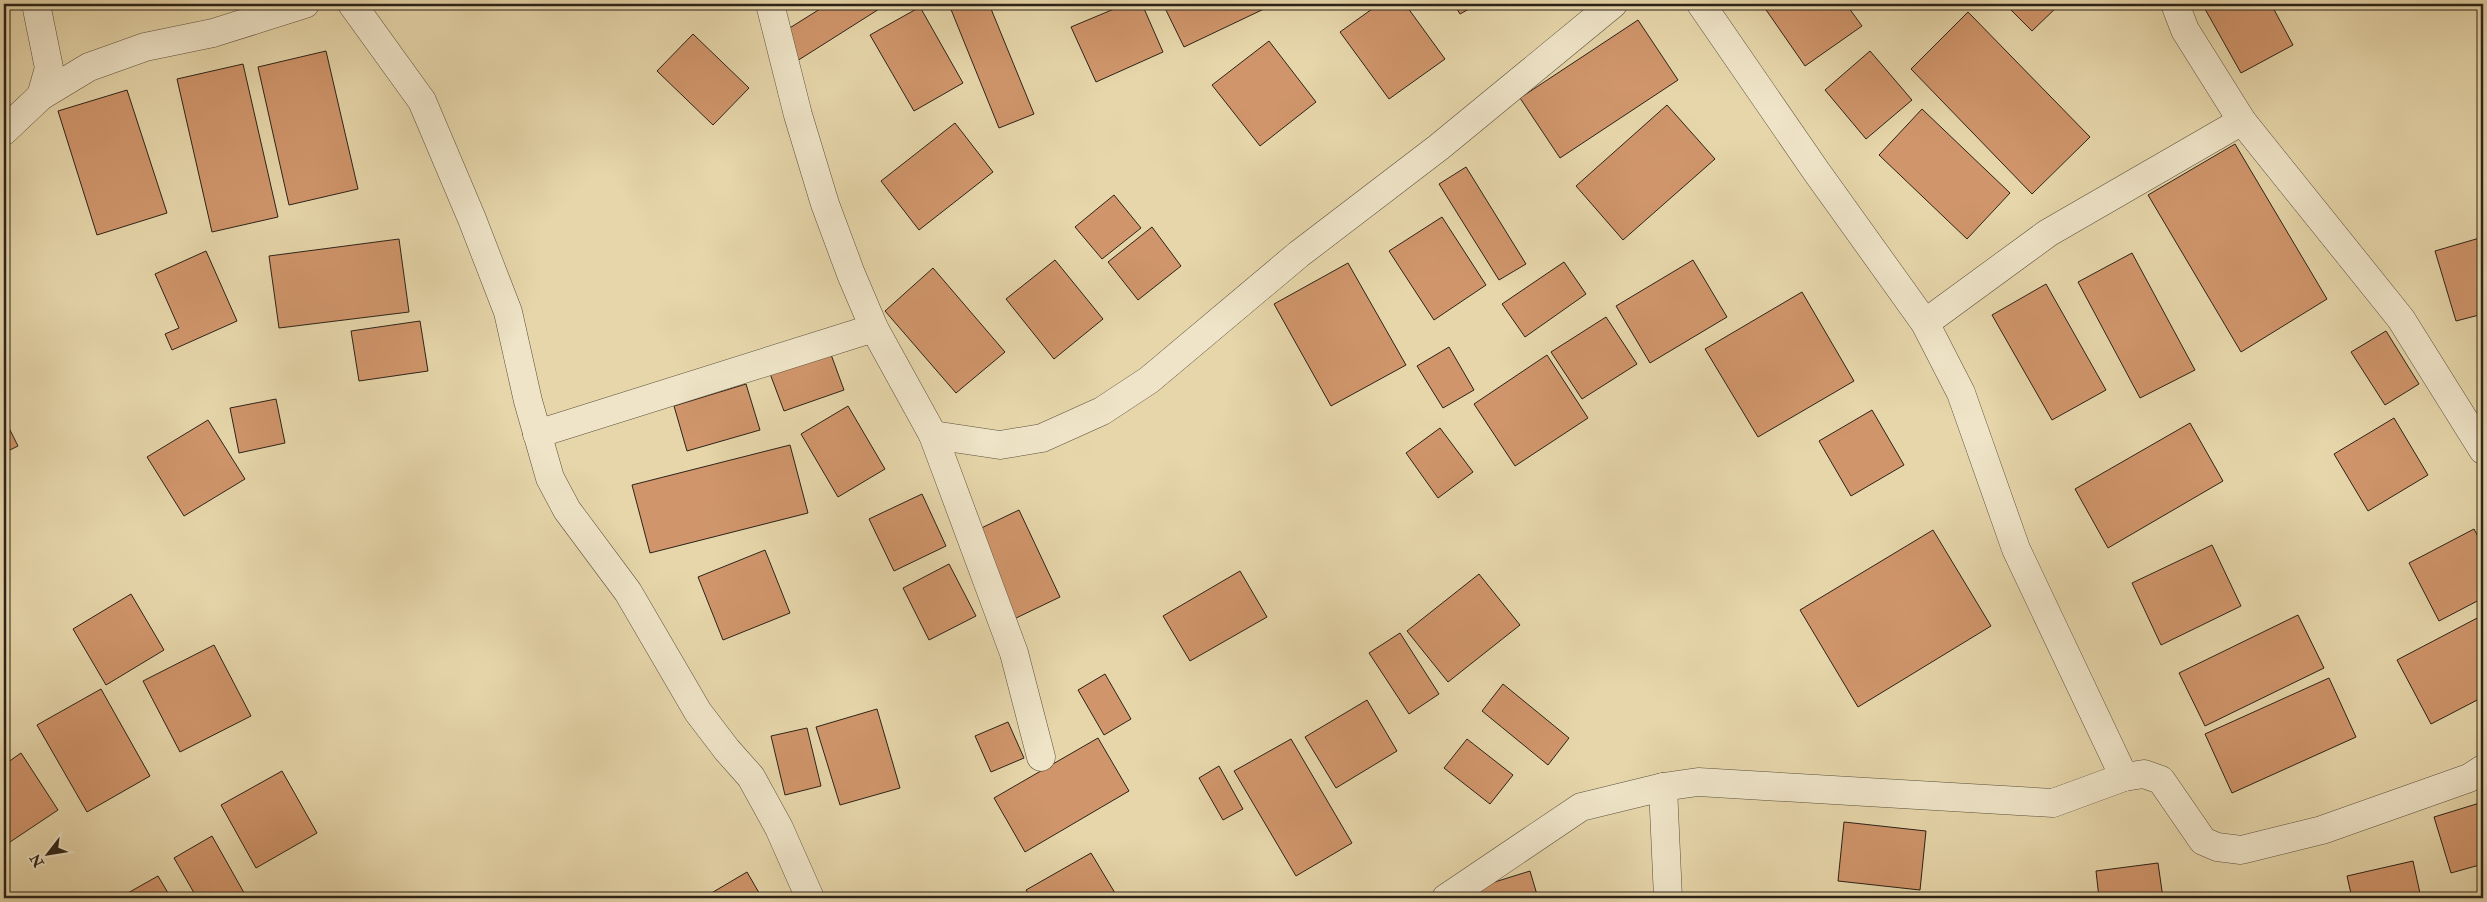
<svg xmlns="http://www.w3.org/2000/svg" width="2487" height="902" viewBox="0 0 2487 902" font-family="'IM FELL Double Pica',serif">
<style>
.building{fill:#d0956b;stroke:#2c2318}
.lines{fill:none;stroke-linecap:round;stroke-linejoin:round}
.minor-casing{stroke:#5a503c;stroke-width:29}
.tertiary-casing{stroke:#5a503c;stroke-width:29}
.minor{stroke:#efe4c8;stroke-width:28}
.tertiary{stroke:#efe4c8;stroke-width:28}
</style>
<rect width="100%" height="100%" fill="#e6d6aa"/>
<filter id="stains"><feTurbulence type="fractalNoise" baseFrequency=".004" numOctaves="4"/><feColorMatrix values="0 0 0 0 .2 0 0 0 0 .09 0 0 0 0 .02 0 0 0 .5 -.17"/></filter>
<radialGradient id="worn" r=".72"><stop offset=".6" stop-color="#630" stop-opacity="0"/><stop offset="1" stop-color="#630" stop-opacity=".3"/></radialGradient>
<!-- building -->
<g class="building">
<polygon points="828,4 887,4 797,61 780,34"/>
<polygon points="959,4 989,4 1034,114 999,128 950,7"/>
<polygon points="1126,4 1142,4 1163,52 1096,82 1071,27"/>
<polygon points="1163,4 1264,4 1266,8 1184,47"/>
<polygon points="1379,4 1405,4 1445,59 1389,99 1340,32"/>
<polygon points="1454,4 1478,4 1460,14"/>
<polygon points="1762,4 1846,4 1862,26 1805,66"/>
<polygon points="2005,4 2060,4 2032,31"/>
<polygon points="2214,4 2271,4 2293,45 2241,73 2205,9"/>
<polygon points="920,7 963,83 914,111 870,35"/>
<polygon points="1968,12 2090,137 2032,194 1911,69"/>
<polygon points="1638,20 1678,80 1560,158 1520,98"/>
<polygon points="693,34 749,88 713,125 657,71"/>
<polygon points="1269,41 1316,102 1260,146 1212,85"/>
<polygon points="326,51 358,189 289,205 258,67"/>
<polygon points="1870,51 1912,100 1866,139 1825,90"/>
<polygon points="243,64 278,217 212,232 177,79"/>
<polygon points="127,90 167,213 97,235 58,111"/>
<polygon points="1667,105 1715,159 1623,240 1576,186"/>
<polygon points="1922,109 2010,193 1967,239 1879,155"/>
<polygon points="955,123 993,172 919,230 881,181"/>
<polygon points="2235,144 2327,299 2241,352 2148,195"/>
<polygon points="1466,167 1526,264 1499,280 1439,184"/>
<polygon points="1114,195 1141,228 1102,259 1075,227"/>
<polygon points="1442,217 1486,285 1434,320 1389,251"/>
<polygon points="1152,227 1181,266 1138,300 1108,262"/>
<polygon points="2483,237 2483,314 2456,321 2435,251"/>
<polygon points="399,239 409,312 279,328 269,256"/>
<polygon points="206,251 237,321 172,350 165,334 179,328 155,274"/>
<polygon points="2132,253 2195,370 2140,398 2078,282"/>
<polygon points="1055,260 1103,319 1054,359 1006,299"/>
<polygon points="1693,260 1727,317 1650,363 1616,306"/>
<polygon points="1564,262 1586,294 1525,337 1502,304"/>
<polygon points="1348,263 1406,365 1331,406 1274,304"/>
<polygon points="933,268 1005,352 956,393 885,311"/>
<polygon points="2046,284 2106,390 2052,420 1992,315"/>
<polygon points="1802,292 1854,381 1758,437 1705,349"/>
<polygon points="1606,317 1637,364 1582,399 1551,352"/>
<polygon points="420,321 428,371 359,381 351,331"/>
<polygon points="2386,331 2419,384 2385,405 2351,352"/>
<polygon points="1449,347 1474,390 1443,408 1417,366"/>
<polygon points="829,349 844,390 784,411 769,371"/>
<polygon points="1547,355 1588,418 1515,466 1474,404"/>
<polygon points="746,384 760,430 687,451 674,406"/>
<polygon points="276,399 285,443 239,453 230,408"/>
<polygon points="848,406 885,469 838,497 801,434"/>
<polygon points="1872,410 1904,465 1851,496 1819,441"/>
<polygon points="4,418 18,446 4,453"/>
<polygon points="2394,418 2428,475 2368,511 2334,454"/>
<polygon points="208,420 245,479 184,516 147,457"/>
<polygon points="2190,423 2223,481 2108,548 2075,489"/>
<polygon points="1440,428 1473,472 1438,498 1406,453"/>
<polygon points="790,445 808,513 650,553 632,485"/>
<polygon points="922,494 946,546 894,571 869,519"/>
<polygon points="1019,510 1060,597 1014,619 973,532"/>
<polygon points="2474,529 2483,546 2483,598 2439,621 2409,563"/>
<polygon points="1933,530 1991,626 1858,707 1800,610"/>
<polygon points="2212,545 2241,606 2161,645 2132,583"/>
<polygon points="765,550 790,613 723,640 698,577"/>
<polygon points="949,564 976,616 929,640 903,588"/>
<polygon points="1240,571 1267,617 1190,661 1163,616"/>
<polygon points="1479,574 1520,625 1448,682 1407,631"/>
<polygon points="131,594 164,650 106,685 73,629"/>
<polygon points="2298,615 2324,668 2205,726 2179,673"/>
<polygon points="2483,615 2483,697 2431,724 2397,660"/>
<polygon points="1400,633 1439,694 1409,714 1369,653"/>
<polygon points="214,645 251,716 180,752 143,681"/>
<polygon points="1105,674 1131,719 1104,735 1078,690"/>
<polygon points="2329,678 2356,737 2232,793 2205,734"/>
<polygon points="1503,684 1569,738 1548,765 1482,711"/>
<polygon points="101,689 150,776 87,812 37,725"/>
<polygon points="1367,700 1397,751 1336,788 1305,737"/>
<polygon points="877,709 900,788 840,805 816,727"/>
<polygon points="1008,722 1024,758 991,772 975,736"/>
<polygon points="807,728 821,786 785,795 771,736"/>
<polygon points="1098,738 1129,791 1025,852 994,798"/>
<polygon points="1291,739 1352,843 1296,876 1234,771"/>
<polygon points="1467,739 1513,775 1490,804 1444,768"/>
<polygon points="21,753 58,810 4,846 4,765"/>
<polygon points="1219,766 1243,809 1223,820 1199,778"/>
<polygon points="282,771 317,833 256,868 221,805"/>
<polygon points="2483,802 2483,864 2451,873 2434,817"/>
<polygon points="1844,822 1926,831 1920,890 1838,881"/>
<polygon points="212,836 247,898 197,898 174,858"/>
<polygon points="1091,853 1118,898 1031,898 1026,890"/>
<polygon points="2413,861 2421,898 2352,898 2347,876"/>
<polygon points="2158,863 2163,898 2099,898 2096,871"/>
<polygon points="1530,871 1538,898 1471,898 1469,890"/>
<polygon points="747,872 762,898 703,898"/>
<polygon points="158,876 171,898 119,898"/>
</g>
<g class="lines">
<defs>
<g id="minor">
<polyline points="36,4 49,68 41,96"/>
<polyline points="352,4 422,101 472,219 508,312 528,401 550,478 567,510 628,592 698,712 727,750 751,777 779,828 810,898"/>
<polyline points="770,4 798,115 825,204 851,274 874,328 933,435 1014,653 1041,757"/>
<polyline points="1701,4 1816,171 1925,323 1961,393 2016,549 2124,777"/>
<polyline points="2175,4 2185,30 2242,121 2401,319 2483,450"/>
<polyline points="1925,323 2048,233 2242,121"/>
<polyline points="537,434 874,328"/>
<polyline points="933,435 1000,445 1042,438 1102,411 1149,380 1299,254 1439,147 1613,4"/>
<polyline points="1663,787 1668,898"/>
<polyline points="1446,898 1581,807 1663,787 1698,782 2053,803 2124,777 2144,774 2161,780 2203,841 2217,847 2241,850 2322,830 2469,778 2483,769"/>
</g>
<polyline id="tertiary" points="4,131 41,96 89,67 145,47 213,33 305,4"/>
</defs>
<!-- minor casing -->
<use href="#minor" class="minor-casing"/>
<!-- tertiary casing -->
<use href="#tertiary" class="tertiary-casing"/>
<!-- minor -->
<use href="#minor" class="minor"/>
<!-- tertiary -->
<use href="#tertiary" class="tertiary"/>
</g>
<!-- margin -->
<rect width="2487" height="902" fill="none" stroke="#e6d6aa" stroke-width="20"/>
<rect x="5" y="5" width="2477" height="892" fill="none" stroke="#2c2318" stroke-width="2.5"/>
<rect x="10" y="10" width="2467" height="882" fill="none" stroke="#2c2318"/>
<!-- north arrow -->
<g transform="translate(48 854) rotate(239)" stroke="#efe4c8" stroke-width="4" paint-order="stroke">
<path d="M0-4L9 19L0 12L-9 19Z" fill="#2c2318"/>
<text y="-8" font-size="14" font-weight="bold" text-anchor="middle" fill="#2c2318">N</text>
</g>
<rect width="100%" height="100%" filter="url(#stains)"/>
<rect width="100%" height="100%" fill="url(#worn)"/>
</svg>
